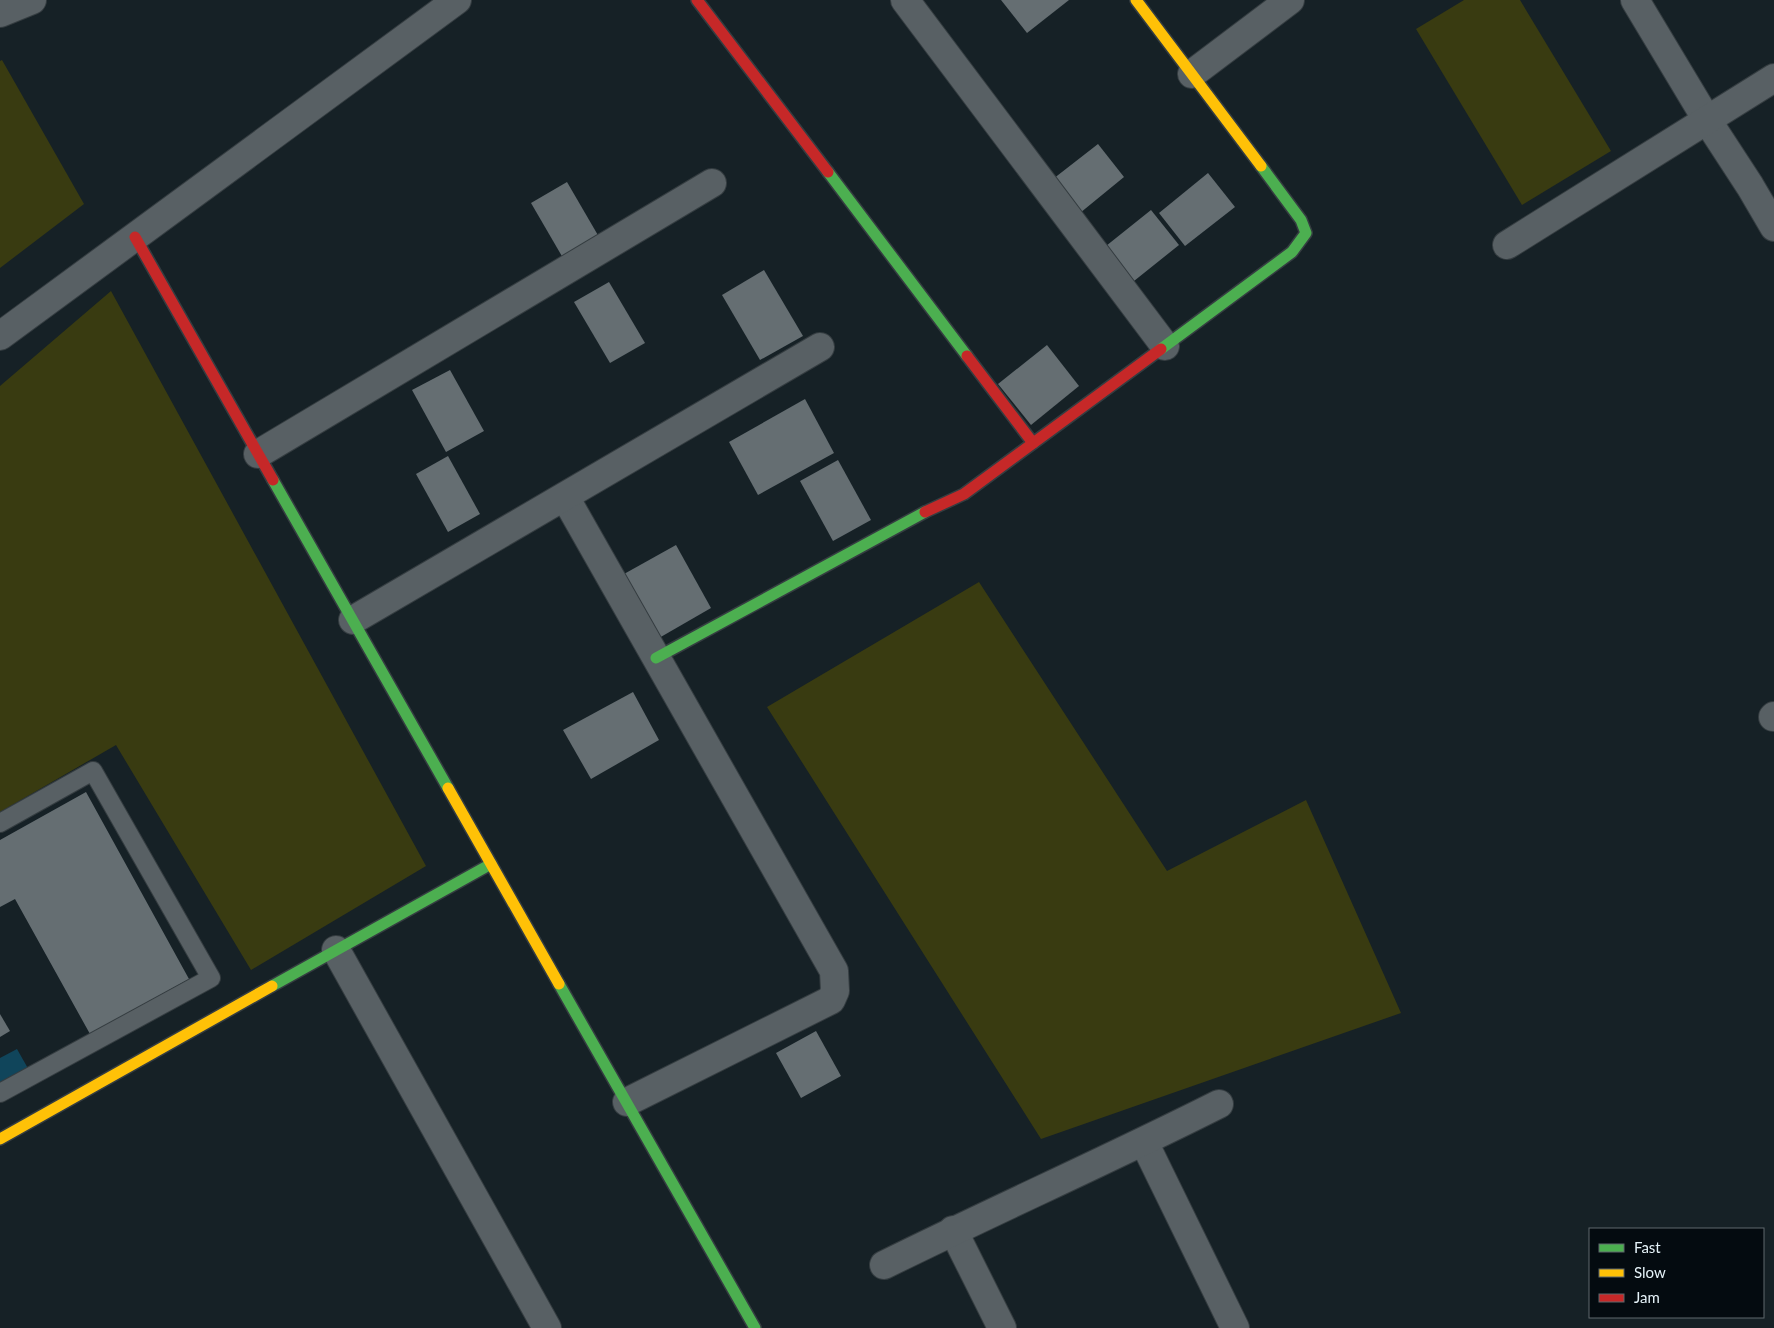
<svg xmlns="http://www.w3.org/2000/svg" width="1774" height="1328" viewBox="0 0 1774 1328" font-family="Lato,sans-serif">
<style>
.green{fill:#393b11}
.water{fill:#10455b}
.building{fill:#656e72}
.lines{fill:none;stroke-linecap:round;stroke-linejoin:round}
.lane-casing{stroke:#353d41;stroke-width:20}
.street-casing{stroke:#353d41;stroke-width:30}
.fast-casing{stroke:#353d41;stroke-width:14}
.slow-casing{stroke:#353d41;stroke-width:14}
.jam-casing{stroke:#353d41;stroke-width:14}
.lane{stroke:#586064;stroke-width:18}
.street{stroke:#586064;stroke-width:28}
.fast{stroke:#4caf50;stroke-width:11}
.slow{stroke:#ffc107;stroke-width:11}
.jam{stroke:#c62828;stroke-width:11}
</style>
<rect width="100%" height="100%" fill="#162126"/>
<!-- green -->
<g class="green">
<polygon points="1464,0 1520,0 1611,151 1522,205 1416,29"/>
<polygon points="2,60 84,204 0,268 0,61"/>
<polygon points="111,291 426,866 251,970 116,745 0,812 0,386"/>
<polygon points="979,582 1167,871 1306,800 1401,1013 1041,1139 767,707"/>
</g>
<!-- water -->
<polygon class="water" points="17,1049 30,1072 0,1089 0,1058"/>
<!-- building -->
<g class="building">
<polygon points="1001,0 1069,0 1027,33"/>
<polygon points="1098,144 1124,177 1080,213 1053,179"/>
<polygon points="1208,173 1235,207 1185,246 1159,213"/>
<polygon points="567,182 599,237 563,258 531,203"/>
<polygon points="1151,210 1179,245 1134,281 1106,246"/>
<polygon points="764,270 803,336 760,360 722,295"/>
<polygon points="609,282 645,343 610,363 574,302"/>
<polygon points="1047,345 1079,386 1031,425 998,384"/>
<polygon points="450,370 484,431 446,452 412,390"/>
<polygon points="805,399 834,453 758,495 729,442"/>
<polygon points="448,456 480,514 448,532 416,474"/>
<polygon points="838,460 871,520 833,541 800,481"/>
<polygon points="676,545 711,608 659,638 624,574"/>
<polygon points="633,692 659,740 591,779 563,730"/>
<polygon points="86,792 189,979 90,1034 15,899 0,907 0,840"/>
<polygon points="0,1014 10,1031 0,1037"/>
<polygon points="816,1031 841,1076 801,1098 776,1053"/>
</g>
<g class="lines">
<defs>
<polyline id="lane" points="0,823 93,771 211,978 0,1093"/>
<g id="street">
<polyline points="905,0 1165,346"/>
<polyline points="1635,0 1707,120 1750,186 1774,227"/>
<polyline points="0,13 32,0"/>
<polyline points="1192,74 1290,0"/>
<polyline points="1507,245 1774,78"/>
<polyline points="0,336 457,0"/>
<polyline points="258,454 712,183"/>
<polyline points="565,497 834,971 835,991 831,1000 627,1102"/>
<polyline points="353,620 820,347"/>
<polyline points="1773,717 1774,716"/>
<polyline points="336,950 547,1328"/>
<polyline points="1144,1142 1235,1328"/>
<polyline points="953,1230 1002,1328"/>
<path d="M 884,1265 C 995,1210 1108,1160 1219,1104"/>
</g>
<g id="fast">
<polyline points="828,172 967,356"/>
<polyline points="1161,349 1292,252 1306,233 1301,220 1261,166"/>
<polyline points="273,480 448,788"/>
<polyline points="656,658 925,512"/>
<polyline points="559,984 755,1328"/>
<polyline points="272,986 491,864"/>
</g>
<g id="slow">
<polyline points="1136,0 1261,166"/>
<polyline points="448,788 559,984"/>
<polyline points="0,1139 272,986"/>
</g>
<g id="jam">
<polyline points="697,0 828,172"/>
<polyline points="135,237 273,480"/>
<polyline points="967,356 1033,443"/>
<polyline points="925,512 964,494 1161,349"/>
</g>
</defs>
<!-- lane casing -->
<use href="#lane" class="lane-casing"/>
<!-- street casing -->
<use href="#street" class="street-casing"/>
<!-- fast casing -->
<use href="#fast" class="fast-casing"/>
<!-- slow casing -->
<use href="#slow" class="slow-casing"/>
<!-- jam casing -->
<use href="#jam" class="jam-casing"/>
<!-- lane -->
<use href="#lane" class="lane"/>
<!-- street -->
<use href="#street" class="street"/>
<!-- fast -->
<use href="#fast" class="fast"/>
<!-- slow -->
<use href="#slow" class="slow"/>
<!-- jam -->
<use href="#jam" class="jam"/>
</g>
<!-- legend -->
<rect x="1589" y="1228" width="175" height="90" fill="#040b10" stroke="#5e686d"/>
<rect x="1599" y="1244" width="25" height="8" fill="#4caf50" stroke="#5e686d"/>
<text x="1634" y="1253" font-size="15" fill="#e6f3f9">Fast</text>
<rect x="1599" y="1269" width="25" height="8" fill="#ffc107" stroke="#5e686d"/>
<text x="1634" y="1278" font-size="15" fill="#e6f3f9">Slow</text>
<rect x="1599" y="1294" width="25" height="8" fill="#c62828" stroke="#5e686d"/>
<text x="1634" y="1303" font-size="15" fill="#e6f3f9">Jam</text>
</svg>
